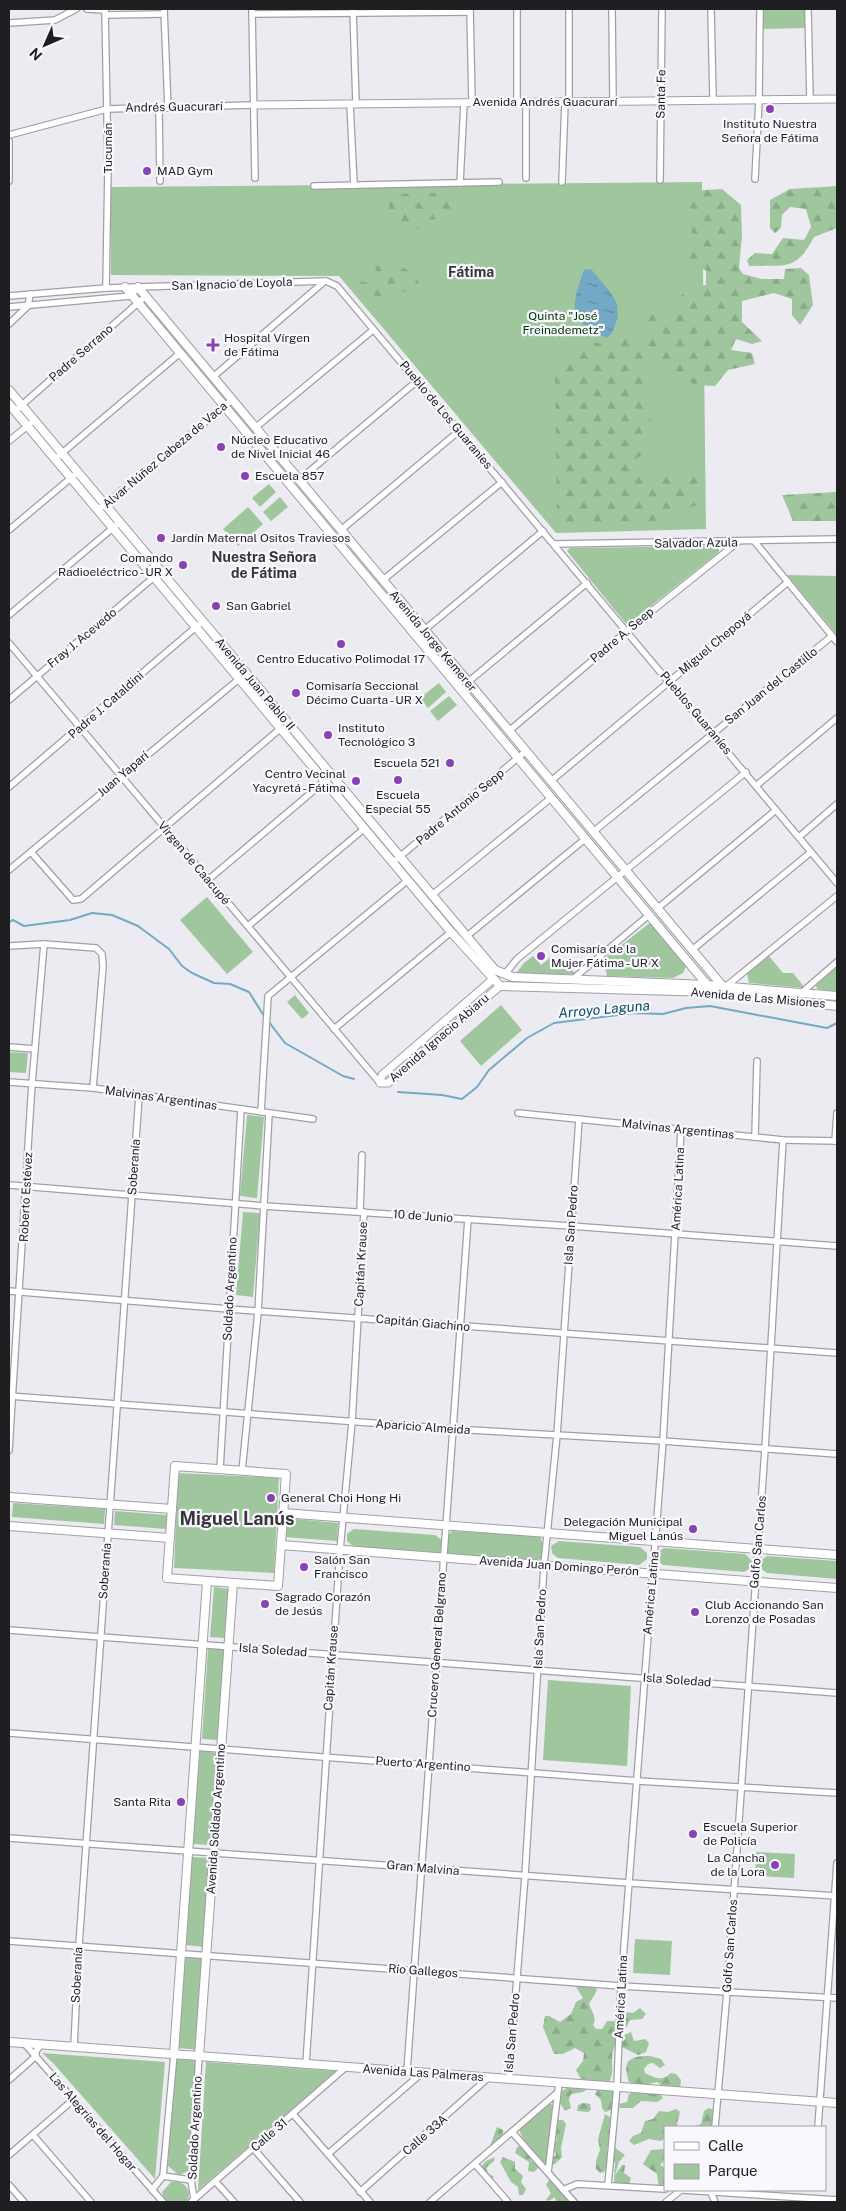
<svg xmlns="http://www.w3.org/2000/svg" width="846" height="2211" viewBox="0 0 846 2211" font-family="'Public Sans',sans-serif">
<style>
.green{fill:#a0c69e}
.forest{fill:url(#forest-firs)}
.water{fill:url(#water-ripples)}
.lines{fill:none;stroke-linecap:round;stroke-linejoin:round}
.stream{stroke:#74a9c5;stroke-width:2}
.minor-casing{stroke:#a09fa5;stroke-width:8}
.tertiary-casing{stroke:#a09fa5;stroke-width:9}
.secondary-casing{stroke:#a09fa5;stroke-width:10}
.minor{stroke:#fff;stroke-width:5.5}
.tertiary{stroke:#fff;stroke-width:7}
.secondary{stroke:#fff;stroke-width:8}
.poi-dot{fill:#8842b5;stroke:#f9f8ff;stroke-width:2}
.labels{text-anchor:middle;stroke-width:4.5;stroke-linejoin:round;paint-order:stroke}
.street-label{font-size:12px;fill:#1f1e21;stroke:#f9f8ff}
.poi-label{font-size:12px;fill:#1f1e21;stroke:#f9f8ff;text-anchor:start}
.park-label{font-size:12px;fill:#003802;stroke:#f9f8ff}
.neighbourhood-label{font-size:14px;font-weight:bold;fill:#37363b;stroke:#f9f8ff}
.water-label{font-size:14px;font-style:italic;fill:#064f6b;stroke:#f9f8ff}
.district-label{font-size:18px;font-weight:bold;fill:#37363b;stroke:#f9f8ff}
</style>
<defs>
<pattern id="forest-firs" width="22" height="20" patternUnits="userSpaceOnUse" patternTransform="scale(1.25)"><rect width="22" height="20" fill="#a0c69e"/><path d="M5 1l3.5 6h-7zM16 11l3.5 6h-7z" fill="#89aa88"/></pattern>
<pattern id="water-ripples" width="26" height="14" patternUnits="userSpaceOnUse" patternTransform="scale(1.25)"><rect width="26" height="14" fill="#74a9c5"/><path d="M2 4q2-2 4 0t4 0M15 11q2-2 4 0t4 0" fill="none" stroke="#5f89a0"/></pattern>
</defs>
<rect width="100%" height="100%" fill="#ecebf2"/>
<!-- green -->
<g class="green">
<polygon points="761,9 806,9 807,28 761,29"/>
<polygon points="702,182 706,529 556,533 339,276 111,275 110,187"/>
<polygon points="269,484 276,492 260,507 252,498"/>
<polygon points="280,497 288,507 271,521 263,512"/>
<polygon points="248,507 263,524 238,546 223,529"/>
<polygon points="719,546 719,552 627,625 567,551 570,548"/>
<polygon points="787,575 837,576 837,635"/>
<polygon points="439,683 446,692 428,708 420,698"/>
<polygon points="449,696 457,705 438,721 430,711"/>
<polygon points="207,897 253,952 227,974 180,920"/>
<polygon points="651,922 688,962 683,973 673,978 607,976 604,962 605,958"/>
<polygon points="533,956 541,965 551,957 559,963 568,965 575,974 513,977 524,963"/>
<polygon points="769,956 783,973 793,973 805,988 749,983 747,973"/>
<polygon points="837,967 837,992 817,989 816,985"/>
<polygon points="295,995 309,1013 302,1019 287,1002"/>
<polygon points="501,1005 522,1030 481,1066 460,1041"/>
<polygon points="9,1052 28,1053 26,1073 9,1072"/>
<polygon points="247,1115 264,1117 257,1198 240,1196"/>
<polygon points="243,1212 260,1213 253,1297 236,1295"/>
<polygon points="178,1473 279,1478 274,1573 174,1568"/>
<polygon points="13,1503 105,1509 104,1524 12,1517"/>
<polygon points="115,1511 167,1515 166,1529 114,1525"/>
<polygon points="286,1518 338,1523 337,1541 284,1537"/>
<polygon points="354,1529 435,1535 443,1541 443,1547 438,1554 434,1554 353,1546 347,1541 347,1534"/>
<polygon points="452,1531 540,1536 543,1545 541,1559 535,1561 449,1555 446,1552 447,1538"/>
<polygon points="559,1541 640,1547 647,1553 647,1559 639,1565 558,1558 552,1553 551,1546"/>
<polygon points="664,1548 745,1554 752,1561 752,1567 744,1572 663,1565 657,1560 656,1553"/>
<polygon points="767,1556 837,1561 837,1579 767,1573 760,1568 760,1561"/>
<polygon points="214,1587 229,1589 225,1638 210,1637"/>
<polygon points="208,1648 224,1649 218,1740 202,1739"/>
<polygon points="548,1680 631,1686 627,1766 543,1760"/>
<polygon points="200,1751 217,1753 211,1845 193,1844"/>
<polygon points="756,1852 795,1854 794,1878 755,1876"/>
<polygon points="192,1857 211,1858 205,1947 185,1945"/>
<polygon points="635,1939 672,1941 670,1975 633,1973"/>
<polygon points="185,1956 205,1958 199,2050 178,2048"/>
<polygon points="42,2053 165,2062 155,2179 54,2064"/>
<polygon points="187,2057 197,2062 191,2170 179,2175 168,2166 175,2060"/>
<polygon points="206,2062 336,2071 198,2190"/>
<polygon points="549,2103 555,2106 549,2159 543,2162 522,2137 519,2129"/>
<path d="M 171,2182 C 184,2180 193,2190 187,2202 L 165,2202 L 162,2192 Z"/>
</g>
<!-- forest -->
<g class="forest">
<path d="M 837,186 L 837,228 L 814,237 C 795,273 785,264 749,266 L 747,260 L 755,253 L 772,254 L 783,238 L 804,240 L 811,227 L 806,209 L 790,207 L 782,215 L 781,228 L 775,233 L 770,228 L 770,200 L 790,189 Z"/>
<polygon points="722,189 741,205 742,236 739,268 743,274 762,279 784,279 785,269 801,268 809,275 813,305 800,325 792,315 792,299 774,293 742,301 742,322 762,341 752,344 736,339 731,350 752,353 755,364 728,370 715,386 694,385 678,372 651,364 646,344 647,314 659,313 668,318 678,309 679,298 689,287 706,285 706,270 688,266 685,248 692,234 690,191"/>
<polygon points="448,193 454,207 452,217 427,220 418,229 404,227 389,210 389,194"/>
<polygon points="394,263 415,274 420,287 410,287 398,297 360,295 351,279 379,285 375,266"/>
<polygon points="574,335 604,345 627,337 642,351 651,377 642,396 655,432 643,454 628,465 636,473 660,476 679,471 699,478 698,505 675,512 664,527 557,527 555,363 566,361 575,350"/>
<polygon points="837,492 837,521 793,521 782,495"/>
<path d="M 579,1983 L 593,1985 L 597,1990 L 589,2004 C 592,2012 597,2017 593,2025 L 596,2029 L 602,2029 L 607,2021 L 615,2021 L 625,2012 L 633,2013 L 640,2008 L 646,2014 L 642,2019 L 630,2020 C 625,2033 612,2042 612,2059 C 612,2068 614,2074 608,2083 L 581,2079 L 576,2070 L 583,2061 L 584,2053 L 575,2048 L 563,2054 L 554,2054 L 543,2027 L 545,2016 L 549,2016 L 560,2022 L 571,2014 L 576,2002 L 583,1998 L 576,1987 Z"/>
<polygon points="631,2032 634,2041 645,2039 649,2043 646,2052 638,2055 620,2046 622,2036"/>
<path d="M 650,2056 L 661,2059 L 665,2065 L 660,2068 L 653,2063 L 648,2064 L 644,2069 L 645,2073 C 656,2078 661,2082 671,2073 L 676,2074 L 681,2080 L 680,2090 L 668,2090 L 657,2082 L 642,2086 L 629,2082 C 622,2061 628,2056 650,2056 Z"/>
<polygon points="570,2086 586,2087 587,2089 583,2092 571,2094 569,2099 571,2108 565,2111 560,2103 562,2091"/>
<polygon points="608,2087 614,2089 615,2109 605,2112 602,2108 601,2100 595,2094 598,2090"/>
<polygon points="642,2089 654,2094 660,2094 663,2098 657,2102 641,2101 633,2108 620,2108 619,2104 627,2102 629,2094"/>
<polygon points="583,2103 590,2104 591,2110 588,2112 577,2111 578,2105"/>
<polygon points="709,2108 715,2111 718,2127 692,2127 701,2124 704,2111"/>
<polygon points="676,2109 680,2112 677,2124 679,2127 665,2127 665,2138 661,2141 649,2139 634,2145 629,2141 633,2136 641,2133 645,2121 653,2119 659,2111 668,2112"/>
<polygon points="605,2114 613,2119 607,2150 608,2166 604,2172 600,2173 596,2169 596,2161 600,2150 598,2139"/>
<polygon points="558,2120 563,2120 566,2124 561,2148 562,2157 555,2164 543,2166 542,2160 553,2158 556,2155 555,2151 551,2150 551,2144 557,2140 554,2128"/>
<polygon points="497,2127 503,2130 502,2144 496,2149 489,2149"/>
<polygon points="524,2145 531,2148 533,2155 530,2160 541,2165 534,2172 528,2171 529,2162 515,2153 517,2147"/>
<polygon points="614,2147 625,2155 619,2162 615,2175 622,2165 625,2165 624,2173 631,2178 629,2185 617,2185 614,2181 615,2163 611,2153"/>
<polygon points="665,2149 665,2160 660,2165 665,2168 665,2189 659,2188 657,2174 643,2164 651,2150"/>
<polygon points="495,2157 494,2161 486,2168 488,2173 494,2177 491,2180 481,2167 486,2161"/>
<polygon points="503,2157 515,2162 515,2169 523,2176 521,2182 526,2189 523,2195 519,2195 518,2187 511,2182 500,2162"/>
<path d="M 549,2180 C 558,2184 560,2193 568,2198 L 569,2202 L 556,2202 L 555,2197 L 549,2201 L 546,2200 L 551,2193 L 546,2185 Z"/>
</g>
<!-- water -->
<path class="water" d="M 591,269 L 611,293 L 617,304 L 618,317 L 612,333 L 607,338 C 568,321 570,308 584,270 Z"/>
<g class="lines">
<!-- stream -->
<g class="stream">
<polyline points="9,922 13,920 24,926 70,920 92,913 112,915 138,926 169,949 182,966 192,973 214,983 230,984 249,992 264,1016"/>
<polyline points="269,1022 285,1043 343,1076 354,1079"/>
<polyline points="398,1092 442,1095 462,1099 477,1087 489,1070 527,1038 554,1023 634,1013 663,1014 686,1008 710,1006 827,1028 837,1023"/>
</g>
<defs>
<g id="minor">
<polyline points="87,9 105,10"/>
<polyline points="105,9 108,167 106,288"/>
<polyline points="164,9 168,108"/>
<polyline points="252,9 255,178"/>
<polyline points="470,9 472,102"/>
<polyline points="569,9 569,102"/>
<polyline points="612,9 613,101"/>
<polyline points="711,9 713,100"/>
<polyline points="808,9 810,99"/>
<polyline points="353,11 356,103"/>
<polyline points="252,14 470,12"/>
<polyline points="106,15 164,14"/>
<polyline points="9,23 55,20 76,9"/>
<polyline points="517,102 517,9"/>
<polyline points="350,104 354,185"/>
<polyline points="159,109 160,181"/>
<polyline points="9,135 107,109 253,105"/>
<polyline points="9,141 9,181"/>
<polyline points="526,178 526,102"/>
<polyline points="755,179 759,100 760,9"/>
<polyline points="660,180 662,9"/>
<polyline points="562,182 565,102"/>
<polyline points="460,183 464,103"/>
<polyline points="314,186 499,182"/>
<polyline points="9,296 106,288 326,281 337,286 837,883"/>
<polyline points="9,307 131,296 138,287"/>
<polyline points="9,324 28,306 30,294"/>
<polyline points="213,377 325,281"/>
<polyline points="15,411 146,296"/>
<polyline points="255,428 373,330"/>
<polyline points="9,441 30,424"/>
<polyline points="55,459 179,354"/>
<polyline points="299,480 417,381"/>
<polyline points="98,510 232,400"/>
<polyline points="9,530 78,472"/>
<polyline points="341,530 459,431"/>
<polyline points="755,542 837,642"/>
<polyline points="554,544 837,539"/>
<polyline points="383,580 502,482"/>
<polyline points="9,615 120,522"/>
<polyline points="416,637 543,531"/>
<polyline points="9,643 380,1083"/>
<polyline points="468,682 587,583"/>
<polyline points="9,700 154,577"/>
<polyline points="509,731 627,631 738,542"/>
<polyline points="551,781 788,582"/>
<polyline points="757,785 837,718"/>
<polyline points="9,787 203,621"/>
<polyline points="593,832 832,636"/>
<polyline points="799,837 837,804"/>
<polyline points="31,852 73,900 81,899 281,728"/>
<polyline points="397,859 526,751"/>
<polyline points="9,870 239,679"/>
<polyline points="208,880 332,775"/>
<polyline points="432,895 551,798"/>
<polyline points="658,908 776,810"/>
<polyline points="248,926 365,828"/>
<polyline points="467,936 585,839"/>
<polyline points="9,946 44,944 96,948 102,954 103,966 93,1088"/>
<polyline points="692,950 811,852"/>
<polyline points="505,974 517,959 746,772"/>
<polyline points="574,978 649,915"/>
<polyline points="724,988 837,896"/>
<polyline points="800,994 837,962"/>
<polyline points="334,1029 451,932"/>
<polyline points="9,1047 35,1049"/>
<polyline points="9,1082 93,1088 313,1119"/>
<polyline points="261,1112 268,996 408,880"/>
<polyline points="518,1113 783,1140 837,1141"/>
<polyline points="755,1137 757,1061"/>
<polyline points="835,1141 837,1113"/>
<polyline points="9,1185 264,1206 571,1226 837,1246"/>
<polyline points="360,1212 362,1155"/>
<polyline points="9,1291 229,1309 837,1353"/>
<polyline points="9,1396 453,1429 663,1441 837,1454"/>
<polyline points="9,1450 32,1083 44,944"/>
<polyline points="220,1469 241,1109"/>
<polyline points="242,1471 258,1312 269,1114"/>
<polyline points="9,1630 837,1693"/>
<polyline points="9,1733 638,1781 837,1793"/>
<polyline points="9,1838 629,1883 837,1896"/>
<polyline points="9,1941 621,1986 837,1998"/>
<polyline points="24,2043 163,2202"/>
<polyline points="74,2046 79,1945 139,1096"/>
<polyline points="306,2064 340,1550 352,1422 364,1212"/>
<polyline points="407,2071 468,1219"/>
<polyline points="509,2079 525,1876 544,1565 557,1435 579,1119"/>
<polyline points="9,2080 36,2056 36,2051 42,2044"/>
<polyline points="293,2114 370,2202"/>
<polyline points="715,2127 727,1992 765,1449 783,1140"/>
<polyline points="818,2127 837,1863"/>
<polyline points="512,2132 574,2202"/>
<polyline points="33,2135 91,2202"/>
<polyline points="253,2148 300,2202"/>
<polyline points="328,2154 422,2073"/>
<polyline points="9,2155 74,2099"/>
<polyline points="475,2164 508,2202"/>
<polyline points="548,2172 559,2083"/>
<polyline points="163,2176 191,2180"/>
<polyline points="215,2181 234,2202"/>
<polyline points="9,2185 24,2202"/>
<polyline points="608,2185 617,2087 621,1986 663,1441 681,1130"/>
<polyline points="152,2190 163,2176 174,2054"/>
<polyline points="563,2190 577,2184 665,2189"/>
<polyline points="683,2190 837,2200"/>
<polyline points="710,2190 715,2202"/>
<polyline points="360,2192 489,2077"/>
<polyline points="194,2199 191,2180 199,2056"/>
<polyline points="191,2202 346,2067"/>
<polyline points="430,2202 557,2093"/>
<polyline points="666,2202 681,2190"/>
</g>
<g id="tertiary">
<polyline points="253,105 837,99"/>
<polyline points="492,980 382,1075 380,1083 388,1083 500,986"/>
</g>
<g id="secondary">
<polyline points="125,287 709,987"/>
<polyline points="138,287 725,989"/>
<polyline points="9,390 495,970 513,977 707,985 837,996"/>
<polyline points="9,404 451,932 500,986 713,992 837,1006"/>
<polygon points="175,1466 286,1474 278,1586 167,1578"/>
<polyline points="9,1497 172,1509"/>
<polyline points="283,1513 837,1555"/>
<polyline points="9,1526 170,1538"/>
<polyline points="281,1545 837,1588"/>
<polyline points="9,2042 837,2103"/>
<polyline points="174,2054 207,1581"/>
<polyline points="199,2056 233,1583"/>
</g>
</defs>
<!-- minor casing -->
<use href="#minor" class="minor-casing"/>
<!-- tertiary casing -->
<use href="#tertiary" class="tertiary-casing"/>
<!-- secondary casing -->
<use href="#secondary" class="secondary-casing"/>
<!-- minor -->
<use href="#minor" class="minor"/>
<!-- tertiary -->
<use href="#tertiary" class="tertiary"/>
<!-- secondary -->
<use href="#secondary" class="secondary"/>
</g>
<!-- markers -->
<g class="poi-dot">
<circle cx="770" cy="109" r="5"/>
<circle cx="147" cy="171" r="5"/>
<path d="M210.5 337.5h5v5h5v5h-5v5h-5v-5h-5v-5h5z"/>
<circle cx="221" cy="447" r="5"/>
<circle cx="245" cy="476" r="5"/>
<circle cx="161" cy="538" r="5"/>
<circle cx="183" cy="565" r="5"/>
<circle cx="216" cy="606" r="5"/>
<circle cx="341" cy="644" r="5"/>
<circle cx="296" cy="693" r="5"/>
<circle cx="328" cy="735" r="5"/>
<circle cx="450" cy="763" r="5"/>
<circle cx="398" cy="780" r="5"/>
<circle cx="356" cy="781" r="5"/>
<circle cx="541" cy="956" r="5"/>
<circle cx="271" cy="1498" r="5"/>
<circle cx="693" cy="1529" r="5"/>
<circle cx="304" cy="1567" r="5"/>
<circle cx="265" cy="1604" r="5"/>
<circle cx="695" cy="1612" r="5"/>
<circle cx="181" cy="1802" r="5"/>
<circle cx="693" cy="1834" r="5"/>
<circle cx="775" cy="1865" r="5"/>
</g>
<g class="labels">
<!-- street labels -->
<g class="street-label">
<text transform="translate(661 94) rotate(-89)" y="4">Santa Fe</text>
<text x="545" y="106">Avenida Andrés Guacurarí</text>
<text transform="translate(174 107) rotate(-1)" y="4">Andrés Guacurarí</text>
<text transform="translate(108 148) rotate(-90)" y="4">Tucumán</text>
<text transform="translate(232 284) rotate(-2)" y="4">San Ignacio de Loyola</text>
<text transform="translate(81 353) rotate(-41)" y="4">Padre Serrano</text>
<text transform="translate(446 415) rotate(50)" y="4">Pueblo de Los Guaraníes</text>
<text transform="translate(165 455) rotate(-40)" y="4">Alvar Núñez Cabeza de Vaca</text>
<text transform="translate(696 543) rotate(-1)" y="4">Salvador Azula</text>
<text transform="translate(622 635) rotate(-40)" y="4">Padre A. Seep</text>
<text transform="translate(82 638) rotate(-40)" y="4">Fray J. Acevedo</text>
<text transform="translate(433 641) rotate(50)" y="4">Avenida Jorge Kemerer</text>
<text transform="translate(715 643) rotate(-40)" y="4">Miguel Chepoyá</text>
<text transform="translate(255 684) rotate(50)" y="4">Avenida Juan Pablo II</text>
<text transform="translate(771 686) rotate(-39)" y="4">San Juan del Castillo</text>
<text transform="translate(106 705) rotate(-41)" y="4">Padre J. Cataldini</text>
<text transform="translate(696 713) rotate(50)" y="4">Pueblos Guaraníes</text>
<text transform="translate(123 774) rotate(-40)" y="4">Juan Yaparí</text>
<text transform="translate(460 807) rotate(-40)" y="4">Padre Antonio Sepp</text>
<text transform="translate(194 863) rotate(50)" y="4">Vírgen de Caacupé</text>
<text transform="translate(758 998) rotate(5)" y="4">Avenida de Las Misiones</text>
<text transform="translate(439 1038) rotate(-41)" y="4">Avenida Ignacio Abiaru</text>
<text transform="translate(161 1098) rotate(8)" y="4">Malvinas Argentinas</text>
<text transform="translate(678 1129) rotate(6)" y="4">Malvinas Argentinas</text>
<text transform="translate(134 1167) rotate(-86)" y="4">Soberanía</text>
<text transform="translate(678 1189) rotate(-87)" y="4">América Latina</text>
<text transform="translate(26 1197) rotate(-87)" y="4">Roberto Estévez</text>
<text transform="translate(423 1216) rotate(4)" y="4">10 de Junio</text>
<text transform="translate(571 1225) rotate(-86)" y="4">Isla San Pedro</text>
<text transform="translate(361 1264) rotate(-87)" y="4">Capitán Krause</text>
<text transform="translate(230 1289) rotate(-87)" y="4">Soldado Argentino</text>
<text transform="translate(423 1323) rotate(5)" y="4">Capitán Giachino</text>
<text transform="translate(423 1427) rotate(4)" y="4">Aparicio Almeida</text>
<text transform="translate(758 1542) rotate(-85)" y="4">Golfo San Carlos</text>
<text transform="translate(559 1566) rotate(4)" y="4">Avenida Juan Domingo Perón</text>
<text transform="translate(105 1571) rotate(-86)" y="4">Soberanía</text>
<text transform="translate(651 1593) rotate(-85)" y="4">América Latina</text>
<text transform="translate(540 1629) rotate(-87)" y="4">Isla San Pedro</text>
<text transform="translate(437 1645) rotate(-86)" y="4">Crucero General Belgrano</text>
<text transform="translate(273 1650) rotate(4)" y="4">Isla Soledad</text>
<text transform="translate(331 1668) rotate(-86)" y="4">Capitán Krause</text>
<text transform="translate(677 1680) rotate(4)" y="4">Isla Soledad</text>
<text transform="translate(423 1764) rotate(4)" y="4">Puerto Argentino</text>
<text transform="translate(216 1819) rotate(-86)" y="4">Avenida Soldado Argentino</text>
<text transform="translate(423 1868) rotate(5)" y="4">Gran Malvina</text>
<text transform="translate(730 1946) rotate(-86)" y="4">Golfo San Carlos</text>
<text transform="translate(423 1971) rotate(4)" y="4">Río Gallegos</text>
<text transform="translate(77 1975) rotate(-87)" y="4">Soberanía</text>
<text transform="translate(621 1997) rotate(-87)" y="4">América Latina</text>
<text transform="translate(512 2033) rotate(-85)" y="4">Isla San Pedro</text>
<text transform="translate(423 2073) rotate(4)" y="4">Avenida Las Palmeras</text>
<text transform="translate(93 2122) rotate(49)" y="4">Las Alegrías del Hogar</text>
<text transform="translate(195 2128) rotate(-87)" y="4">Soldado Argentino</text>
<text transform="translate(269 2135) rotate(-41)" y="4">Calle 31</text>
<text transform="translate(425 2135) rotate(-41)" y="4">Calle 33A</text>
</g>
<!-- poi labels -->
<g class="poi-label">
<text x="770" y="128" text-anchor="middle">Instituto Nuestra<tspan x="770" dy="14">Señora de Fátima</tspan></text>
<text x="157" y="175">MAD Gym</text>
<text x="224" y="342">Hospital Vírgen<tspan x="224" dy="14">de Fátima</tspan></text>
<text x="231" y="444">Núcleo Educativo<tspan x="231" dy="14">de Nivel Inicial 46</tspan></text>
<text x="255" y="480">Escuela 857</text>
<text x="171" y="542">Jardín Maternal Ositos Traviesos</text>
<text x="173" y="562" text-anchor="end">Comando<tspan x="173" dy="14">Radioeléctrico - UR X</tspan></text>
<text x="226" y="610">San Gabriel</text>
<text x="341" y="663" text-anchor="middle">Centro Educativo Polimodal 17</text>
<text x="306" y="690">Comisaría Seccional<tspan x="306" dy="14">Décimo Cuarta - UR X</tspan></text>
<text x="338" y="732">Instituto<tspan x="338" dy="14">Tecnológico 3</tspan></text>
<text x="440" y="767" text-anchor="end">Escuela 521</text>
<text x="346" y="778" text-anchor="end">Centro Vecinal<tspan x="346" dy="14">Yacyretá - Fátima</tspan></text>
<text x="398" y="799" text-anchor="middle">Escuela<tspan x="398" dy="14">Especial 55</tspan></text>
<text x="551" y="953">Comisaría de la<tspan x="551" dy="14">Mujer Fátima - UR X</tspan></text>
<text x="281" y="1502">General Choi Hong Hi</text>
<text x="683" y="1526" text-anchor="end">Delegación Municipal<tspan x="683" dy="14">Miguel Lanús</tspan></text>
<text x="314" y="1564">Salón San<tspan x="314" dy="14">Francisco</tspan></text>
<text x="275" y="1601">Sagrado Corazón<tspan x="275" dy="14">de Jesús</tspan></text>
<text x="705" y="1609">Club Accionando San<tspan x="705" dy="14">Lorenzo de Posadas</tspan></text>
<text x="171" y="1806" text-anchor="end">Santa Rita</text>
<text x="703" y="1831">Escuela Superior<tspan x="703" dy="14">de Policía</tspan></text>
<text x="765" y="1862" text-anchor="end">La Cancha<tspan x="765" dy="14">de la Lora</tspan></text>
</g>
<!-- park labels -->
<g class="park-label">
<text x="563" y="320">Quinta "José<tspan x="563" dy="14">Freinademetz"</tspan></text>
</g>
<!-- neighbourhood labels -->
<g class="neighbourhood-label">
<text x="471" y="277">Fátima</text>
<text x="264" y="562">Nuestra Señora<tspan x="264" dy="16">de Fátima</tspan></text>
</g>
<!-- water labels -->
<g class="water-label">
<text transform="translate(604 1009) rotate(-5)" y="5">Arroyo Laguna</text>
</g>
<!-- district labels -->
<g class="district-label">
<text x="237" y="1525">Miguel Lanús</text>
</g>
</g>
<!-- border -->
<rect width="846" height="2211" fill="none" stroke="#1f1e21" stroke-width="20"/>
<!-- legend -->
<rect x="664" y="2126" width="162" height="65" fill="#f9f8ff" stroke="#a2a1a6"/>
<rect x="674" y="2142" width="25" height="8" fill="#ffffff" stroke="#a2a1a6"/>
<text x="708" y="2151" font-size="15" fill="#1f1e21">Calle</text>
<rect x="674" y="2164" width="25" height="15" fill="#a0c69e" stroke="#a2a1a6"/>
<text x="708" y="2176" font-size="15" fill="#1f1e21">Parque</text>
<!-- north arrow -->
<g transform="translate(45 45) rotate(225)" stroke="#f9f8ff" stroke-width="4" paint-order="stroke">
<path d="M0-4L9 19L0 12L-9 19Z" fill="#1f1e21"/>
<text y="-8" font-size="14" font-weight="bold" text-anchor="middle" fill="#1f1e21">N</text>
</g>
</svg>
